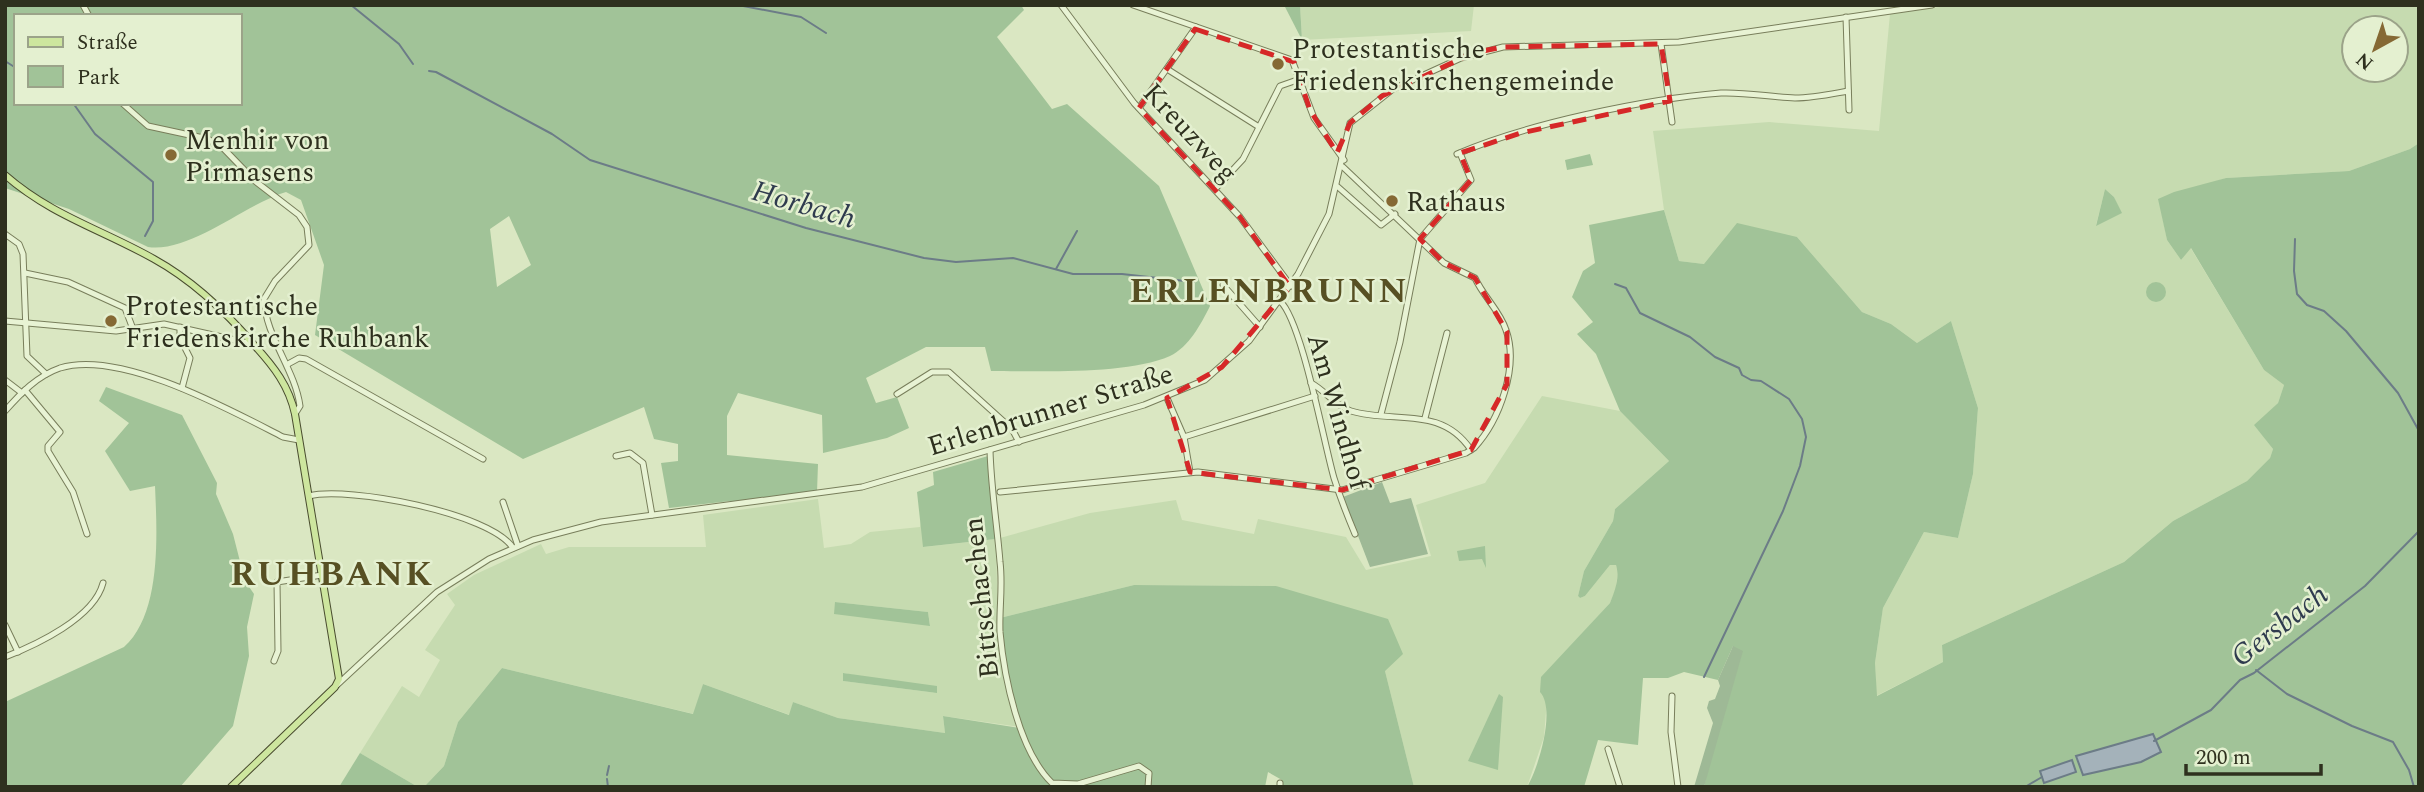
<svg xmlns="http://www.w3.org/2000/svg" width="2424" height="792" viewBox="0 0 2424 792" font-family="Spectral,serif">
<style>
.farmland{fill:#c6dbb0;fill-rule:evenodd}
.green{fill:#a1c398;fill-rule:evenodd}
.cemetery{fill:#9eb996}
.water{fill:#a4b2ba;stroke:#6c7c87;stroke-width:2}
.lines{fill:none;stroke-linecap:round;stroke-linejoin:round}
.stream{stroke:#6c7c87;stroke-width:2}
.minor-casing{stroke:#787e5b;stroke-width:7}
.major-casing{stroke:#494c2f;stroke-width:8}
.minor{stroke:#e8f3d4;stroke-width:5}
.major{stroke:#cde69e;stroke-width:6}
.marked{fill:none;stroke:#d62828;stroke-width:5;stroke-dasharray:14 9;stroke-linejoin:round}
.poi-dot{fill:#856934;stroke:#e4f0d0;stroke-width:2.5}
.labels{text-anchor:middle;stroke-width:5;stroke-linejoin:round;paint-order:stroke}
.poi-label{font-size:28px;fill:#2e301e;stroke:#e4f0d0;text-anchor:start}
.street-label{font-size:28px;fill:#2e301e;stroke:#e4f0d0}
.water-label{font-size:30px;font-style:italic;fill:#2f3b4e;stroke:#e4f0d0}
.district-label{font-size:35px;font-weight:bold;letter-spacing:2px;fill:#575023;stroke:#e4f0d0}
</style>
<rect width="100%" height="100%" fill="#dae7c2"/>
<!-- farmland -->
<g class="farmland">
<polygon points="1300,5 1474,5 1471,31 1302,40"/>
<path d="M 1954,5 L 2419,5 L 2419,143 L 2410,149 L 2349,171 L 2226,178 L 2159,200 L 2167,240 L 2181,260 L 2190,247 L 2264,370 L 2284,385 L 2278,403 L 2255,425 L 2273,449 L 2270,458 L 2247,481 L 2173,521 L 2124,562 L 1942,645 L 1943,662 L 1876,696 L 1875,663 L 1883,608 L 1924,532 L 1958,538 L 1973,474 L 1978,408 L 1951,321 L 1917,343 L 1891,324 L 1862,312 L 1797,237 L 1704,264 L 1679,261 L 1664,210 L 1653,131 L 1769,122 L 1879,131 L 1890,14 ZM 2354,28 L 2396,28 L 2396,70 L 2354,70 ZM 2105,189 L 2114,197 L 2121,213 L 2096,225 Z"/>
<polygon points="1542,396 1620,411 1669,461 1615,509 1613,521 1584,571 1578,596 1580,598 1585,596 1610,565 1616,565 1618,569 1616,589 1610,603 1568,649 1547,699 1544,737 1527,787 1414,787 1385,671 1276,586 1134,585 1000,618 1000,538 1090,513 1176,500 1182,520 1254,534 1258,519 1346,537 1366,570 1431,556 1416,505 1485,483"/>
<path d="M 818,499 L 824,548 L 851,544 L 870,532 L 920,527 L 921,519 L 924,547 L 996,539 L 998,630 L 1019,727 L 943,716 L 945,733 L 838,718 L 793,702 L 790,715 L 703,684 L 694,714 L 502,668 L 458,722 L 444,766 L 424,787 L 418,787 L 360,753 L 402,686 L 419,697 L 440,660 L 425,650 L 455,605 L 447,594 L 474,575 L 541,544 L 546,554 L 569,547 L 706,547 L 703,515 ZM 835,602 L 928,612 L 930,625 L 835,603 ZM 844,673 L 937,693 L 843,681 Z"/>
</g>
<!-- green -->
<g class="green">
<path d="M 5,5 L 1021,5 L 1024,10 L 997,37 L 1052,109 L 1067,104 L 1159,186 L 1210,306 C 1201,324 1189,347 1170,356 C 1126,375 1040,371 991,371 L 985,347 L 926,347 L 866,378 L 876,403 L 897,397 L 909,428 L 887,438 L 823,453 L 822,415 L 738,393 L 727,416 L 727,455 L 818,464 L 817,492 L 731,503 L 730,501 L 669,508 L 661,463 L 678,461 L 678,444 L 654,439 L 644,407 L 523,459 L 315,335 L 324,265 L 301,200 L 286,192 C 245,204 191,253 148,247 L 69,209 L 5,188 ZM 16,16 L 240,16 L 240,103 L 16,103 ZM 509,216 L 531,265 L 497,287 L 490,229 Z"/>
<polygon points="1284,5 1300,5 1302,40"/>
<path d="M 2419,143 L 2419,787 L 1704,787 L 1733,646 L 1718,680 L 1684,672 L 1668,678 L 1643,678 L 1638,745 L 1598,740 L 1584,787 L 1527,787 C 1539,767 1556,709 1540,692 L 1541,677 L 1610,603 C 1615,591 1620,577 1616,565 L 1610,565 L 1585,596 L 1580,598 L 1578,596 L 1584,571 L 1613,521 L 1615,509 L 1669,461 L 1620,411 L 1596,354 L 1577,334 L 1593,322 L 1572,297 L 1583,271 L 1595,263 L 1589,225 L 1664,210 L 1679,261 L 1704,264 L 1737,223 L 1797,237 L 1862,312 L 1891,324 L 1917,343 L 1951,321 L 1978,408 L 1973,474 L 1958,538 L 1924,532 L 1883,608 L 1875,663 L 1877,696 L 1943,662 L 1942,645 L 2124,562 L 2173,521 L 2247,481 L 2270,458 L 2273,449 L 2254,425 L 2278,403 L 2284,385 L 2264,370 L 2191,248 L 2181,260 L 2167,240 L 2158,199 L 2174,192 L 2226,178 L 2349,171 L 2410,149 ZM 2152,734 L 2160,753 L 2141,762 L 2084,775 L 2076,756 Z"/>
<polygon points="1590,154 1593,165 1567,170 1565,160"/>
<polygon points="2105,189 2114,197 2122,213 2096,226"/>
<circle cx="2156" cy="292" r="10"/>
<path d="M 106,387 L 182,415 L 217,483 L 216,494 L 233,534 L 245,581 L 254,594 L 247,627 L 249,656 L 233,726 L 180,787 L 5,787 L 5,702 L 124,647 C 162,613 157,533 155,486 L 130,491 L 105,451 L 129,423 L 99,401 Z"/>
<polygon points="988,456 996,539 923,547 917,492 934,485 933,472"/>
<polygon points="1485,546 1486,568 1482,559 1459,561 1457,551"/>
<polygon points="1134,585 1276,586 1388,619 1403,654 1385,671 1414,787 1283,787 1282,780 1268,772 1265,787 424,787 444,766 458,722 502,668 693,714 703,684 789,715 793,702 838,718 945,733 943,716 1020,728 1009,688 1000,618"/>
<polygon points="835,602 928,612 930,626 834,614"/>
<polygon points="843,673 937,686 937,693 843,681"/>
<polygon points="1499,694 1503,697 1498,770 1468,761"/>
<polygon points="360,753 418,787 339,787"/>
</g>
<!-- cemetery -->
<g class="cemetery">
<polygon points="1382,482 1390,503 1411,498 1428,554 1370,567 1343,497"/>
<polygon points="1733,646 1743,651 1704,787 1694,787 1713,723 1707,708 1709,701 1715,699 1720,686 1718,680"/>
</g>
<!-- water -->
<g class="water">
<polygon points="2153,734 2161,752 2141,762 2083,775 2076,756"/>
<polygon points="2072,760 2076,772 2044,783 2040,771"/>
</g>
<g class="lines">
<!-- stream -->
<g class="stream">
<polyline points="351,5 399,44 413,64"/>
<polyline points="738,5 801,17 826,33"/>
<polyline points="5,61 16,68"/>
<polyline points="429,71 436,72 552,134 590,160 806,228 924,258 956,262 1013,258 1073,274 1122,274 1194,282"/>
<polyline points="73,103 95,134 153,182 153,221 145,236"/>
<polyline points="2295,239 2294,271 2297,294 2307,305 2324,311 2346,331 2398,393 2419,431"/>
<polyline points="1056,269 1077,231"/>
<polyline points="1615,284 1626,288 1640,313 1690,337 1715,357 1739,368 1742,375 1751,380 1761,381 1789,399 1802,419 1806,437 1800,466 1783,511 1704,677"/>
<polyline points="2256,670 2287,694 2352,726 2393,742 2409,770 2414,787"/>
<polyline points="2154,741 2211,710 2240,680 2254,673 2365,586 2419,531"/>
<polyline points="607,775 609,766"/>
<polyline points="607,779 608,787"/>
<polyline points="2025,787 2042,777"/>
</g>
<defs>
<g id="minor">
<polyline points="83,5 89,16"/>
<polyline points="1061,5 1134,103 1240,217 1291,286"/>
<polyline points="1133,5 1292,60 1314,118 1344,160"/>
<polyline points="1846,17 1849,110"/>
<polyline points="1661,44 1672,122"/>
<polyline points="1167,69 1259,127"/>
<path d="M 122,103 L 148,126 L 208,139 L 224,149 L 255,181 L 299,215 L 307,227 L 309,245 L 275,281 L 264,299 C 265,336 295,369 300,406 L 295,414"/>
<polyline points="1139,108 1196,27"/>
<path d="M 1457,154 C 1526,124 1645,99 1721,93 C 1746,92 1770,97 1795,98 C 1813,98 1831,94 1848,91"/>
<polyline points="1338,187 1381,225 1395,214"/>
<polyline points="1215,189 1243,159 1280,86 1300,79"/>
<polyline points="5,234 19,244 23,254 27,356 46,374"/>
<polyline points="25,273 68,282 125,308 133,329"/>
<polyline points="1223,285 1260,327"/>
<path d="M 1280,301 C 1302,321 1324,444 1334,478 C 1340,497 1347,515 1355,534"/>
<polyline points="5,321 116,331 164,324 253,344"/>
<polyline points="180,327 180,338 190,358 182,388"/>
<polyline points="288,364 299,358 306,359 483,459"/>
<polyline points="5,380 22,393"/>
<path d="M 1311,383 C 1326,391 1335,406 1351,411 C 1394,424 1441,405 1471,450"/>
<polyline points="25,390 60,432 48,446 48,451 73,492 87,534"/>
<polyline points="897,394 932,372 949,372 1012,429 1019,442"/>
<polyline points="1167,398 1184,437 1190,472"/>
<path d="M 5,411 C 21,393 37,376 60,368 C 120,349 230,410 283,437 L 299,440"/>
<polyline points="1381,414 1400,342 1420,239 1471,180 1460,153"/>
<polyline points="1425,418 1447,333"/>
<polyline points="1184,437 1315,396"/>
<path d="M 990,450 C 991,488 997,524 1000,562 C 1003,586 999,609 1000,632 C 1004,677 1019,751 1052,783 L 1078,784 L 1139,766 L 1149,773 L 1148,787"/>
<polyline points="616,456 630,453 643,463 652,515"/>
<path d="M 1000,492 L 1198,472 L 1342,490 L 1466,453 L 1474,448 C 1500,420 1519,366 1506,330 C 1500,311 1483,296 1475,278 L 1444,263 L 1343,167"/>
<path d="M 309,496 C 348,486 491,513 513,548"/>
<polyline points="503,502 518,546"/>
<polyline points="5,625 18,652"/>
<path d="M 5,657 C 36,645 94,618 103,583"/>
<polyline points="274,661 278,651 277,582 322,575"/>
<polyline points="337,685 437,592 489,559 533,540 601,522 862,487 1144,405 1205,380 1249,341 1298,274 1329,214 1350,123 1393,89 1461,58 1503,47 1679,42 1932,5"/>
<polyline points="1672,696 1671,732 1678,787"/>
<polyline points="1608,749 1620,787"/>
<polyline points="1280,783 1280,787"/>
</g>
<path id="major" d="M 5,175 C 52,216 101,229 154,259 C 192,280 227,313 255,346 C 274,367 289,386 295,414 L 339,679 L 335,687 L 231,787"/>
</defs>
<!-- minor casing -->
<use href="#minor" class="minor-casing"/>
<!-- major casing -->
<use href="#major" class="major-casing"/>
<!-- minor -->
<use href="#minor" class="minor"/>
<!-- major -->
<use href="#major" class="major"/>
</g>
<!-- marked area -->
<path class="marked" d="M 1195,29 L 1294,62 L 1310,110 L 1337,153 L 1350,123 L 1382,96 L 1473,53 L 1503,47 L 1661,44 L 1670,101 L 1521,133 L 1460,153 L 1471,180 L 1420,239 L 1444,263 L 1475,278 L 1507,332 L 1507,384 L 1471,450 L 1342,490 L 1190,472 L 1167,398 L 1222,367 L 1290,287 L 1240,217 L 1139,108 Z"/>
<!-- markers -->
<g class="poi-dot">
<circle cx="1278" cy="64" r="7"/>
<circle cx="171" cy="155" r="7"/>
<circle cx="1392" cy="201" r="7"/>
<circle cx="111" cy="321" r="7"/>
</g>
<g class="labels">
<!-- poi labels -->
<g class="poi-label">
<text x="1292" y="58">Protestantische<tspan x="1292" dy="32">Friedenskirchengemeinde</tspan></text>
<text x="185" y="149">Menhir von<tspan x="185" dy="32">Pirmasens</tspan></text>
<text x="1406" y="211">Rathaus</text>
<text x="125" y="315">Protestantische<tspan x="125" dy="32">Friedenskirche Ruhbank</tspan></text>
</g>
<!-- street labels -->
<g class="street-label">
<text transform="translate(1191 132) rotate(47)" y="10">Kreuzweg</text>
<text transform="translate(1050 409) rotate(-17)" y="10">Erlenbrunner Straße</text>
<text transform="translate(1339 411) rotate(74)" y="10">Am Windhof</text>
<text transform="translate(980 598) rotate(-96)" y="10">Bittschachen</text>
</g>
<!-- water labels -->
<g class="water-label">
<text transform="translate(804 204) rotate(16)" y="10">Horbach</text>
<text transform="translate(2279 625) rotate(-38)" y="10">Gersbach</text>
</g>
<!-- district labels -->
<g class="district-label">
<text x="1269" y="302">ERLENBRUNN</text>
<text x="332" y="585">RUHBANK</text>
</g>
</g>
<!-- border -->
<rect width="2424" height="792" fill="none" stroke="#2e301e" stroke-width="14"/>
<!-- legend -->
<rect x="14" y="14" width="228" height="91" fill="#e4f0d0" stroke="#9ba389" stroke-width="2"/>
<rect x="28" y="37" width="35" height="10" fill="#cde69e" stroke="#9ba389" stroke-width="2"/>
<text x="77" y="49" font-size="21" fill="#2e301e">Straße</text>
<rect x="28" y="66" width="35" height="21" fill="#a1c398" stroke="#9ba389" stroke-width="2"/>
<text x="77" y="84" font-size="21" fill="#2e301e">Park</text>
<!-- north arrow -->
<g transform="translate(2375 49) rotate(220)"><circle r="33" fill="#e4f0d0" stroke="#9ba389" stroke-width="2"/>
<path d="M0-5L12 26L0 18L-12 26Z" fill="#856934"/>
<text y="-10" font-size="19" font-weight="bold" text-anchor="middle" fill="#2e301e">N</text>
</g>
<!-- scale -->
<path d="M2186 764v10h135v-10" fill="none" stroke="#2e301e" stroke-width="3.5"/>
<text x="2196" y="764" font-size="21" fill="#2e301e" stroke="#e4f0d0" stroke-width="5" paint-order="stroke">200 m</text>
</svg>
